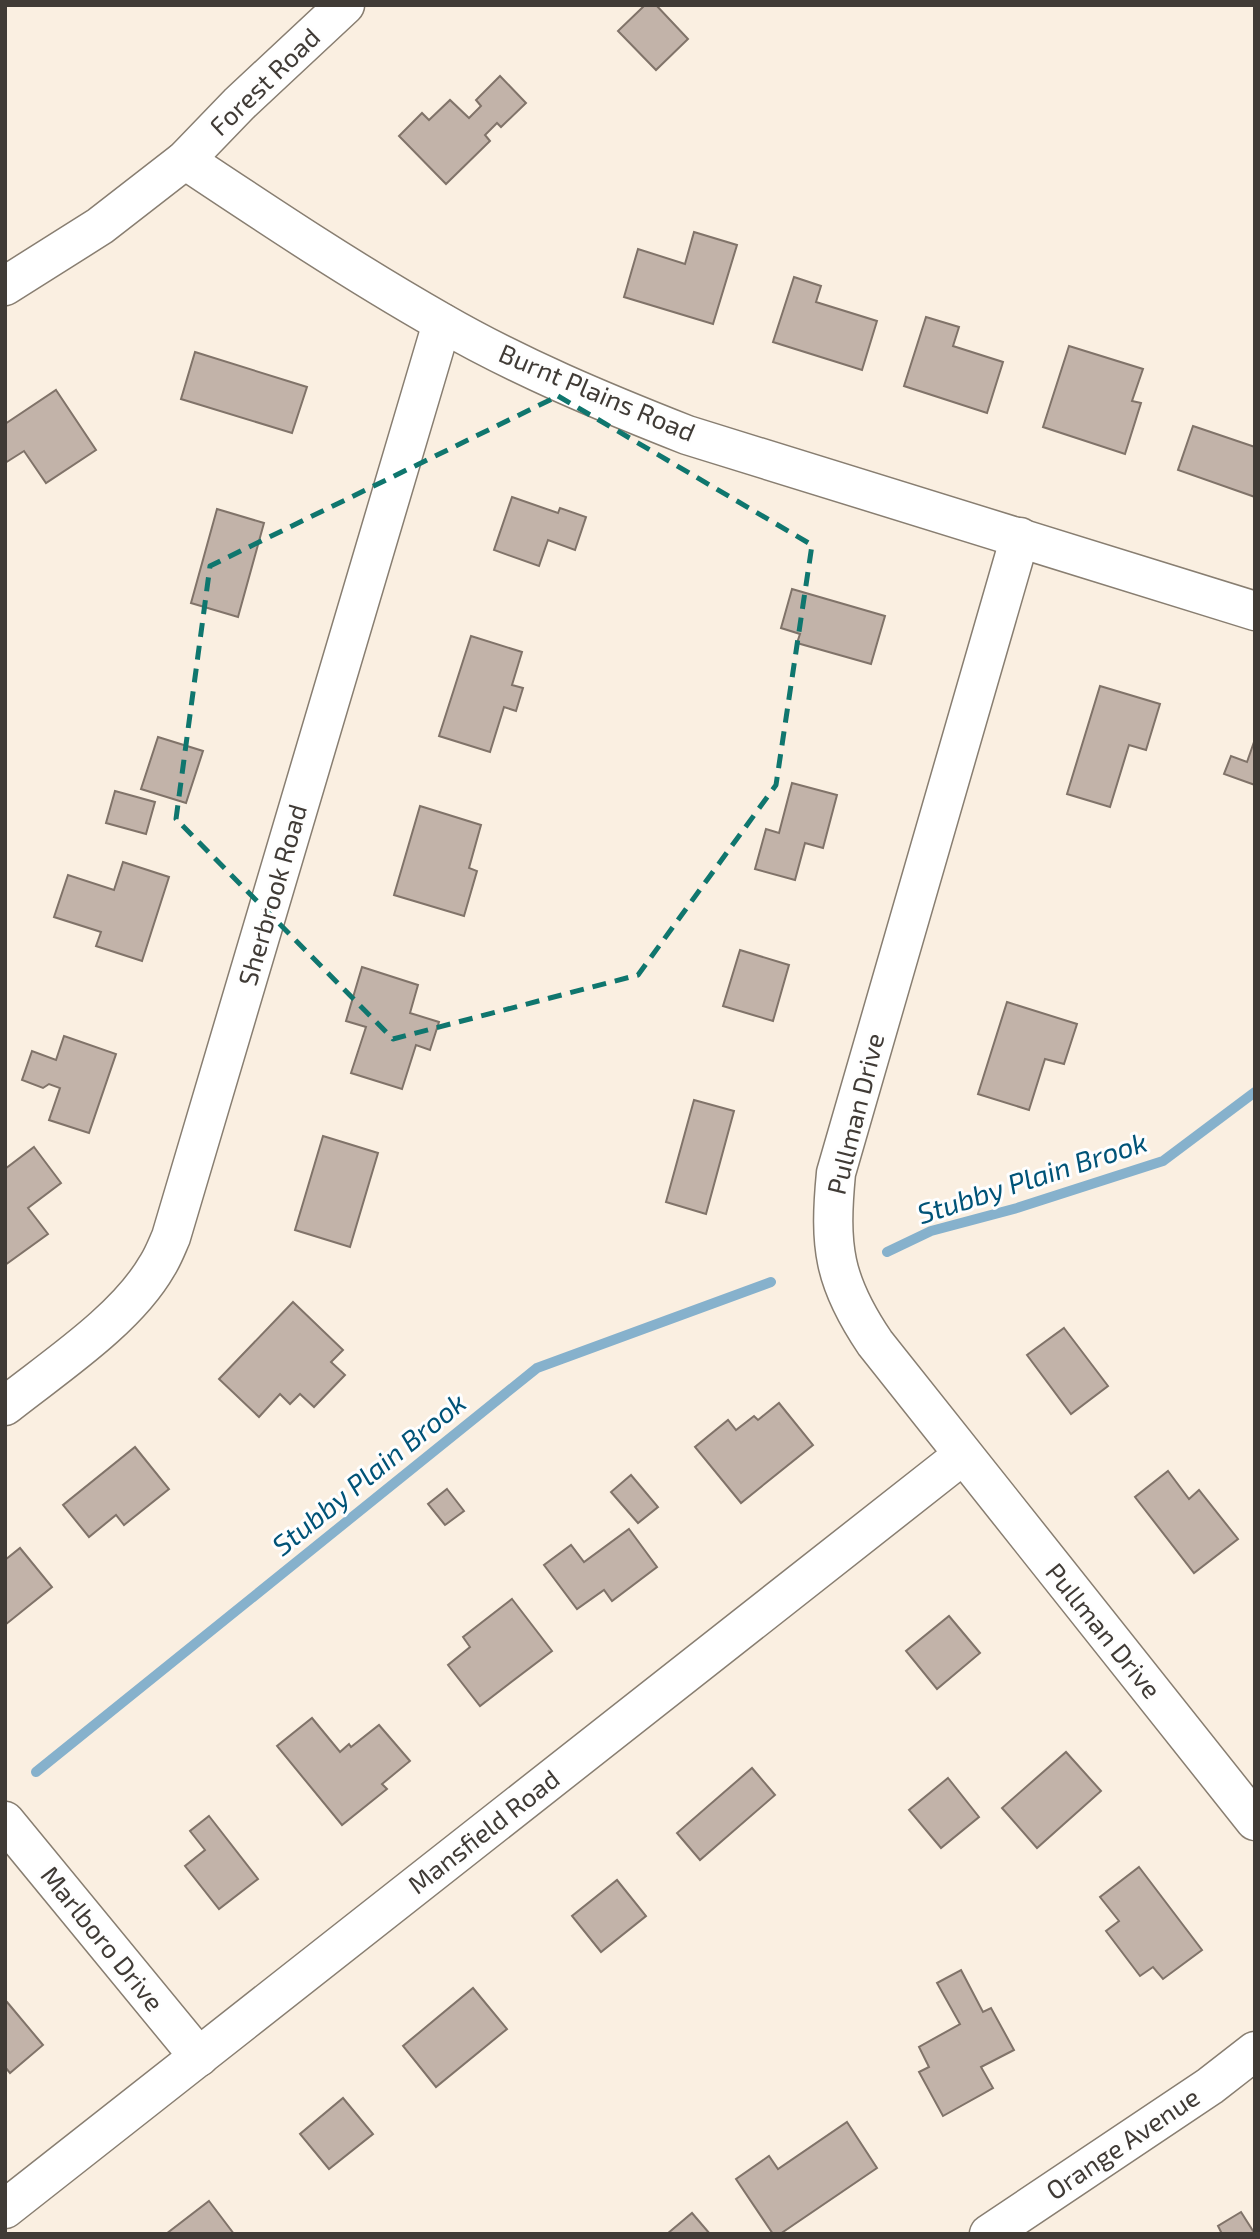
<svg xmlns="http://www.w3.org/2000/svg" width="1260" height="2239" viewBox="0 0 1260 2239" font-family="'Exo 2',sans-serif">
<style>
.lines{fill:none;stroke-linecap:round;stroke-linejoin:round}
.stream{stroke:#86b1cc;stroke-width:10}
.building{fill:#c2b3a9;stroke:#807369;stroke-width:2}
.minor-casing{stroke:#887e71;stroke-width:41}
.secondary-casing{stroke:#887e71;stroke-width:41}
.minor{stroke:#fff;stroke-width:38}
.secondary{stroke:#fff;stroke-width:38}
.marked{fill:none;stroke:#0f766e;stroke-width:5;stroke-dasharray:14 9;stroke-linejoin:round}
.labels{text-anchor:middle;stroke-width:6;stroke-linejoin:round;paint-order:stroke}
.street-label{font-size:26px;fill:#403b36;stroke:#fefefe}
.water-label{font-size:28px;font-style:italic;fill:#005377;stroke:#fefefe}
</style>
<rect width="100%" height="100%" fill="#faefe1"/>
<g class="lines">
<!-- stream -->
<g class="stream">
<polyline points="887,1252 931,1231 1017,1208 1163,1161 1255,1092"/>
<polyline points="36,1772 537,1368 771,1282"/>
</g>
</g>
<!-- building -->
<g class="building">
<polygon points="645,5 656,5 688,39 656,70 618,31"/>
<polygon points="500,76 526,103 501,127 497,123 485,135 490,141 446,184 399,136 422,113 429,120 450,100 469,118 481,106 476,100"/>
<polygon points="694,232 737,245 713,324 624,297 638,249 685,264"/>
<polygon points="794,277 821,286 816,302 877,321 862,370 773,342"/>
<polygon points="926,317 959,327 953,346 1003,362 987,413 904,386"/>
<polygon points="1069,346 1143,369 1132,401 1141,403 1125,454 1043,427"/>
<polygon points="195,352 307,387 292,433 181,399"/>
<polygon points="56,390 96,450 46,483 24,451 5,463 5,424"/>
<polygon points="1193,426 1255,447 1255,497 1178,470"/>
<polygon points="512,497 558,513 560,508 586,517 575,550 548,540 539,566 494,550"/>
<polygon points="217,509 264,523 238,617 191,603"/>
<polygon points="792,589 885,616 871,664 797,643 800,634 781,628"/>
<polygon points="471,636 522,652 512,685 523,688 516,711 504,707 490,752 439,736"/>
<polygon points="1100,686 1160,704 1146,750 1129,745 1110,807 1067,794"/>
<polygon points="158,737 203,751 186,803 141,789"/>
<polygon points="1255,739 1255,785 1224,774 1231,756 1247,762"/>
<polygon points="792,783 837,795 823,848 805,843 795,880 755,869 766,829 779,833"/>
<polygon points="115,791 155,802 146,834 106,823"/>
<polygon points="420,806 481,825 469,868 477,871 464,916 394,895"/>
<polygon points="123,862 169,877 142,961 96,946 101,932 54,917 68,875 114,890"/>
<polygon points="740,950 789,965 773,1021 723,1006"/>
<polygon points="362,967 418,985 410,1013 439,1022 430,1050 416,1045 402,1089 351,1073 366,1027 346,1021"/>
<polygon points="1007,1002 1077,1024 1064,1064 1045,1059 1029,1110 978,1094"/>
<polygon points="64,1036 116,1054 89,1133 49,1120 60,1088 49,1084 43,1088 22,1080 32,1051 56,1060"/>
<polygon points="694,1100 734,1111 706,1214 666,1202"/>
<polygon points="323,1136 378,1153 350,1247 295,1230"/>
<polygon points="34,1147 61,1183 28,1208 48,1234 5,1265 5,1169"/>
<polygon points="293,1302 343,1350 331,1362 345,1375 314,1407 300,1394 290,1404 280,1394 259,1417 219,1379"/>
<polygon points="1064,1328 1108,1386 1071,1414 1027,1355"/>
<polygon points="779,1403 813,1445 741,1503 695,1447 728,1420 736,1430 754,1416 758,1420"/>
<polygon points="135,1447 169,1489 124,1525 116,1515 89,1537 63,1505"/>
<polygon points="1168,1471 1189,1499 1199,1490 1238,1539 1194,1573 1135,1497"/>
<polygon points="631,1475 658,1507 638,1523 611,1492"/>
<polygon points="447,1489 464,1511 445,1525 428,1504"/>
<polygon points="629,1529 657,1567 612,1601 604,1590 577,1609 544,1565 571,1545 584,1562"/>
<polygon points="20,1548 52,1587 5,1625 5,1560"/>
<polygon points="512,1599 552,1651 480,1706 448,1665 470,1647 463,1637"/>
<polygon points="949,1616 980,1653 937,1689 906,1651"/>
<polygon points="312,1718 340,1752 349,1744 351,1747 379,1725 410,1761 382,1784 387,1789 342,1825 277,1746"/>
<polygon points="1066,1752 1101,1791 1037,1848 1002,1808"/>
<polygon points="752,1768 775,1795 700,1860 677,1833"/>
<polygon points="948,1778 979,1817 941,1848 909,1810"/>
<polygon points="209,1816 258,1879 219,1909 185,1866 205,1850 190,1831"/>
<polygon points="1139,1867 1202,1950 1163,1979 1153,1967 1140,1976 1106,1931 1119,1921 1100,1897"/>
<polygon points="617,1880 646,1916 601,1952 572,1916"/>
<polygon points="961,1970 983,2012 991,2008 1014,2050 981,2067 993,2088 943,2116 919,2072 929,2067 919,2047 960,2024 937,1983"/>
<polygon points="473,1988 507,2029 436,2087 403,2046"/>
<polygon points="7,2002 43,2045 10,2073 5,2067 5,2003"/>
<polygon points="343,2098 373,2134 329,2169 300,2134"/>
<polygon points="847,2122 877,2168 780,2234 773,2234 736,2179 769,2156 778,2169"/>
<polygon points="209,2201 234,2234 166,2234"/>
<polygon points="1241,2212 1255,2234 1222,2234 1218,2226"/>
<polygon points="692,2213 710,2234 667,2234"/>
</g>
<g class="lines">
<defs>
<g id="minor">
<path d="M 185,160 C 269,216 353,272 441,322 C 519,367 603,402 687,435 L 1255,611"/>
<path d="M 1020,537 L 836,1173 C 829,1246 833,1281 875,1343 L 1255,1821"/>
<path d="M 5,1406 C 54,1367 126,1320 157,1266 C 163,1257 167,1246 171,1237 L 442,323"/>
<polyline points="5,1821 199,2057"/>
<polyline points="5,2209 963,1455"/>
</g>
<g id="secondary">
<polyline points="5,286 100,226 185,160 239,104 345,5"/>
<polyline points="989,2234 1210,2086 1255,2051"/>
</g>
</defs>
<!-- minor casing -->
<use href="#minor" class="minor-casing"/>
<!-- secondary casing -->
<use href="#secondary" class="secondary-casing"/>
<!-- minor -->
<use href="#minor" class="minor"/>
<!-- secondary -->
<use href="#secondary" class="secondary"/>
</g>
<!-- marked area -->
<path class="marked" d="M 558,396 L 812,545 L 776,785 L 638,975 L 393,1039 L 176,819 L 210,566 Z"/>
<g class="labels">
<!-- street labels -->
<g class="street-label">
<text transform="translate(265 82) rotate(-44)" y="9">Forest Road</text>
<text transform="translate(597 393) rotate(23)" y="9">Burnt Plains Road</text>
<text transform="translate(273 895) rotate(-74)" y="9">Sherbrook Road</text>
<text transform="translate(856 1114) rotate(-76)" y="9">Pullman Drive</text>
<text transform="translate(1103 1631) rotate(51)" y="9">Pullman Drive</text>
<text transform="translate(484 1832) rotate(-38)" y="9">Mansfield Road</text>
<text transform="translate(102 1939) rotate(51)" y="9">Marlboro Drive</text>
<text transform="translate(1123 2144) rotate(-34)" y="9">Orange Avenue</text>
</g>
<!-- water labels -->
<g class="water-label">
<text transform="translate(1032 1178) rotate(-18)" y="10">Stubby Plain Brook</text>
<text transform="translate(369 1474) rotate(-39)" y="10">Stubby Plain Brook</text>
</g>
</g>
<!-- border -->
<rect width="1260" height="2239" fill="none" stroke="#403b36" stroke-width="14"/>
</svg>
